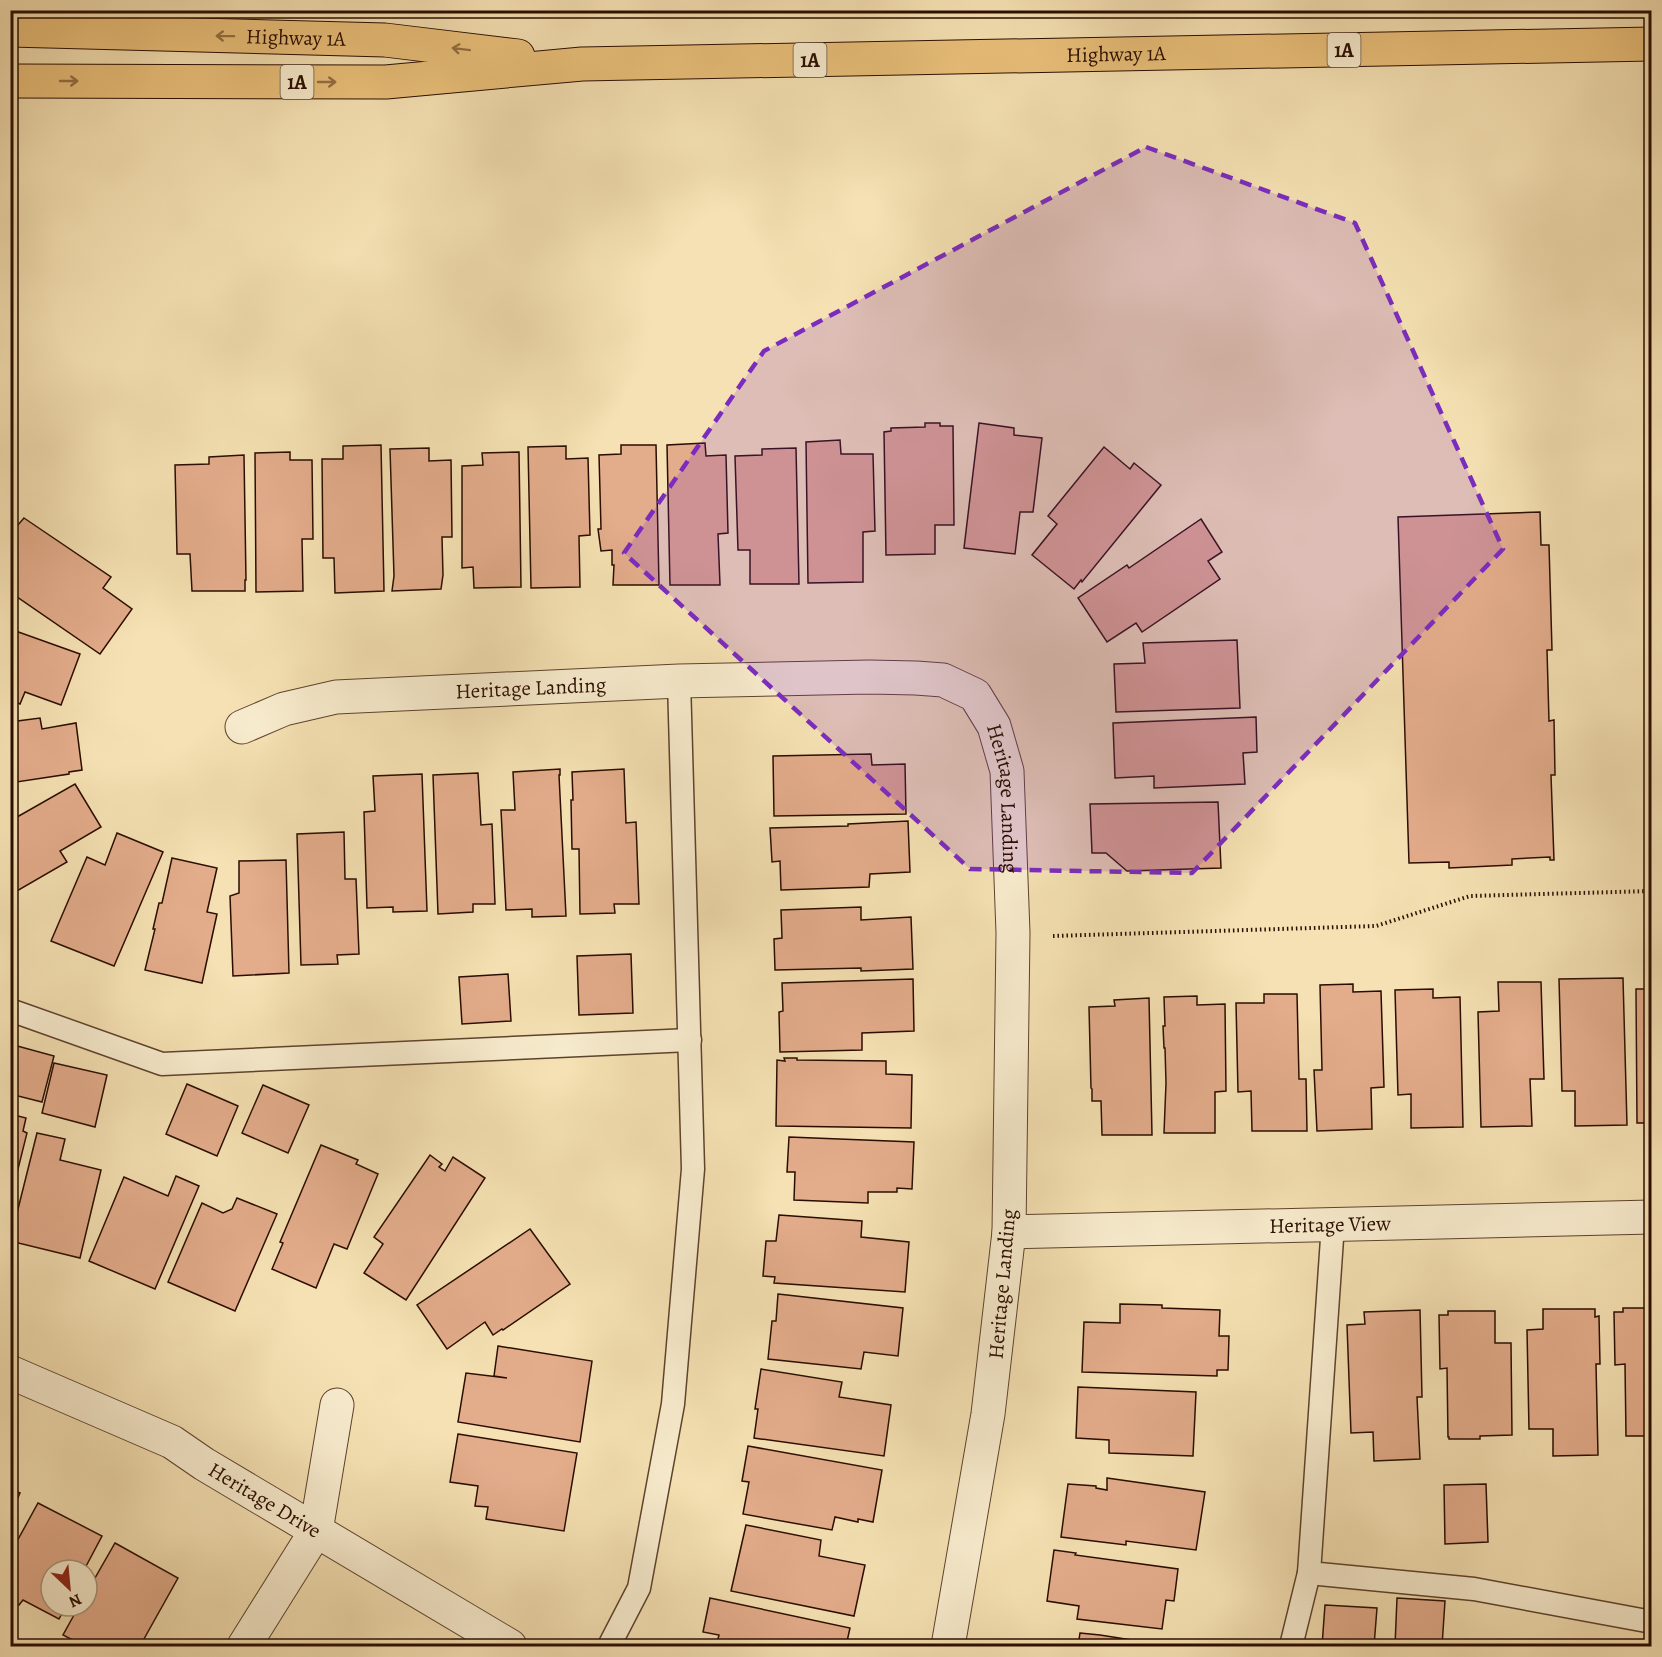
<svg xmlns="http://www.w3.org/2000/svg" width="1662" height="1657" viewBox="0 0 1662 1657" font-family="Alegreya,serif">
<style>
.building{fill:#e3ac8b;stroke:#2a0d00;stroke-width:1.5}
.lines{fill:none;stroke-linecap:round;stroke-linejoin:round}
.service-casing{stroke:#5d422d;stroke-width:25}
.minor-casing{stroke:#5d422d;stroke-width:35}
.primary-casing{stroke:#2a0d00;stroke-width:35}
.path{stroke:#2a0d00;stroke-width:4;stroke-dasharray:1.5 3;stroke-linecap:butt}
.service{stroke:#f8ecce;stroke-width:22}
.minor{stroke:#f8ecce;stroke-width:33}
.primary{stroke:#eac07a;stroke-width:33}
.oneway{stroke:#946f43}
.marked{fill:#7b2cbf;fill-opacity:0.2;stroke:#7b2cbf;stroke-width:4.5;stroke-dasharray:12 8;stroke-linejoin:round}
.labels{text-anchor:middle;stroke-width:4.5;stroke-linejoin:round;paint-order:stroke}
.shield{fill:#f8ecce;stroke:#68503e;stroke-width:1.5}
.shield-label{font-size:20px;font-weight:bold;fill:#2a0d00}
.street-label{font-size:21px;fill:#2a0d00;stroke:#f8ecce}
</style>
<rect width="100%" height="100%" fill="#f5e1b3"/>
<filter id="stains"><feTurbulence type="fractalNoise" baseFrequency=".00333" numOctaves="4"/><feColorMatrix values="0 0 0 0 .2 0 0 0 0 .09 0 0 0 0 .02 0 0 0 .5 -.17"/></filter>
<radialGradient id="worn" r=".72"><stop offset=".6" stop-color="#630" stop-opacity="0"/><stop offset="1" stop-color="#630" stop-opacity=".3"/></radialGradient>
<!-- building -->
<g class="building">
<polygon points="925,423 940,423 940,426 953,426 954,525 935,525 935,554 886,555 884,432 891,431 891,428 925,427"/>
<polygon points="979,423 1014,428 1014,435 1042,438 1033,512 1020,512 1015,554 964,548"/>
<polygon points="840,440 841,454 873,454 875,531 863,532 863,582 808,583 806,442"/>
<polygon points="705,443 706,456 726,455 728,533 718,534 720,585 670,585 667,445"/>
<polygon points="381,445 384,591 335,593 334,558 323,558 322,459 343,459 343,446"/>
<polygon points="621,445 656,445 659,585 613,585 614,565 612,565 612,550 601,551 598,529 601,529 599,455 621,454"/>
<polygon points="566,446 566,459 588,458 590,535 579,536 580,587 531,588 528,447"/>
<polygon points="1104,447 1130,469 1134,463 1161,485 1082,582 1081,580 1074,589 1032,555 1057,524 1048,516"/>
<polygon points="429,448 429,461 451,460 452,537 442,537 443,575 441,589 392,591 394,576 390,449"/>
<polygon points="796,448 799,584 750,584 750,550 738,550 735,456 762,455 762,449"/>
<polygon points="290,452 290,460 312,460 313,539 302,539 303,591 256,592 255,453"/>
<polygon points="519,452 521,587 474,588 473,567 462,568 462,466 483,465 482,453"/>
<polygon points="244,455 246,580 245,580 245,591 192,591 190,554 177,554 175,465 209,464 209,457"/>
<polygon points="1540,512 1541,545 1549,545 1552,650 1547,650 1549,721 1554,720 1555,775 1551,775 1554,860 1550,860 1550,857 1512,859 1512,865 1449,868 1449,862 1409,863 1398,517"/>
<polygon points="24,518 111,577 103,588 132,609 100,654 10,592 10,534"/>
<polygon points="1201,519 1222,552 1208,561 1220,579 1142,632 1136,623 1107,642 1078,598 1127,565 1129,568"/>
<polygon points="10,629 80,654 61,705 25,692 20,704 10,700"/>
<polygon points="1237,640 1240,708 1116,712 1114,664 1145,663 1143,643"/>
<polygon points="1256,717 1257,752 1243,753 1245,784 1154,788 1154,776 1115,778 1113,723"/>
<polygon points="40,718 42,729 76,723 82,770 69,772 69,774 10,783 10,722"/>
<polygon points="871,754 872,765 905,764 906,814 774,816 773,756"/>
<polygon points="560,769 560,775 559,775 566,916 532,917 532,909 506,910 501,810 515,810 513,772"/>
<polygon points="624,769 626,823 636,822 639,904 614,904 615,913 580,914 579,849 572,849 571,800 573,800 572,772"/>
<polygon points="478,773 481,825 492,824 495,904 473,904 473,912 438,914 433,775"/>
<polygon points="422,774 427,911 393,912 393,907 367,908 364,812 375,811 373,776"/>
<polygon points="75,784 101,827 60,851 67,862 10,895 10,821"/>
<polygon points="1218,802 1221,868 1127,871 1106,853 1092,853 1090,804"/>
<polygon points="908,821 910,872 870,874 869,887 781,890 780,861 772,862 770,828 848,826 848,824"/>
<polygon points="344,832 345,879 356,879 359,954 337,955 338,964 301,965 297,834"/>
<polygon points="117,833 163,852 114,966 51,941 87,857 105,865"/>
<polygon points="172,858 217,868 207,912 217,914 202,983 145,970 155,929 153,929 159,903 162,903"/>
<polygon points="286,860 289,973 233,976 230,896 239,893 239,861"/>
<polygon points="861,907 861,920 911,917 913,969 861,971 861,968 775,970 774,939 782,938 781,910"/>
<polygon points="631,954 633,1013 579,1015 577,956"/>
<polygon points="508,974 511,1021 462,1024 459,977"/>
<polygon points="1623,978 1627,1125 1575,1126 1575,1091 1562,1091 1559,979"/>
<polygon points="913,979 914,1031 862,1033 862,1050 780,1052 779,1012 783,1011 782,983"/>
<polygon points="1498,982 1541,982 1544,1079 1530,1079 1532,1126 1481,1127 1478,1012 1499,1011"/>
<polygon points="1353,984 1353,992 1381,991 1384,1087 1371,1088 1372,1129 1317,1131 1314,1070 1322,1070 1320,985"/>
<polygon points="1433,989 1433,998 1460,997 1463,1127 1411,1128 1411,1094 1398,1095 1395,990"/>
<polygon points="1636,989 1652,989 1652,1123 1637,1123"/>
<polygon points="1264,994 1297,994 1299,1079 1306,1079 1307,1131 1252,1131 1251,1091 1238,1092 1236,1003 1264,1003"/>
<polygon points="1197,996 1197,1005 1225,1004 1226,1091 1215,1092 1215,1133 1164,1133 1166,1083 1165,1048 1164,1048 1163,1026 1165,1026 1164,997"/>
<polygon points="1149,998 1152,1135 1102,1135 1101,1101 1092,1101 1092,1089 1091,1088 1089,1007 1115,1006 1114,1000"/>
<polygon points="10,1044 54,1056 42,1102 10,1094"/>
<polygon points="784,1058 797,1058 797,1060 886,1061 886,1074 912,1075 911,1128 776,1126 777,1060 785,1061"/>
<polygon points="54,1063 107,1075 95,1127 42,1113"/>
<polygon points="187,1084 238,1106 217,1156 166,1134"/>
<polygon points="263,1085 309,1105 288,1153 242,1133"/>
<polygon points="10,1114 26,1118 23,1131 27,1133 10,1201"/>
<polygon points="37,1133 65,1139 60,1160 101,1170 80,1258 10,1241"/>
<polygon points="789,1137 914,1142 912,1189 897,1188 897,1192 868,1192 868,1203 794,1200 795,1172 787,1172"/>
<polygon points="321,1145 358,1160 356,1164 378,1174 347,1249 334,1244 316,1288 272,1269 283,1243 280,1242"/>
<polygon points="430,1155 442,1164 439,1167 445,1171 453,1157 485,1178 406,1300 364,1273 383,1244 374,1237"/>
<polygon points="176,1176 199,1186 155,1289 89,1261 124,1177 168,1196"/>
<polygon points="237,1198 277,1214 235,1311 168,1282 202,1203 223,1213 232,1209"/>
<polygon points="779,1215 862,1221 861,1237 909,1242 905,1292 774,1283 775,1277 763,1276 766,1241 776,1241"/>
<polygon points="530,1229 570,1284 503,1330 502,1329 493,1335 485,1322 447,1349 417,1305"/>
<polygon points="778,1294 903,1308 898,1356 864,1352 861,1369 768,1359 772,1321 776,1321"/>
<polygon points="1120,1304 1162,1305 1162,1308 1220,1310 1219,1336 1229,1336 1228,1370 1217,1370 1217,1376 1082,1372 1084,1322 1120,1323"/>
<polygon points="1623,1308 1652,1308 1652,1436 1626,1436 1625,1364 1615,1365 1614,1312 1623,1312"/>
<polygon points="1543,1309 1595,1309 1595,1317 1599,1316 1600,1364 1596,1364 1598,1455 1553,1456 1553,1429 1529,1429 1527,1330 1543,1329"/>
<polygon points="1420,1310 1422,1397 1417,1397 1420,1459 1374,1461 1373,1432 1351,1433 1347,1325 1365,1324 1364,1312"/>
<polygon points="1448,1311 1495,1311 1495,1343 1511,1343 1512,1435 1480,1436 1480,1439 1449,1439 1449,1437 1448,1437 1447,1368 1440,1369 1439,1315 1448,1315"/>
<polygon points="498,1346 592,1361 580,1442 458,1422 466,1373 507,1378 494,1376"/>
<polygon points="761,1369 842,1382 839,1397 891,1405 884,1456 754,1438 758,1409 755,1409"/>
<polygon points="1078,1387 1196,1392 1193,1456 1109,1453 1109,1440 1076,1438"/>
<polygon points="458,1434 577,1453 564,1531 486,1519 488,1507 475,1506 478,1486 450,1482"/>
<polygon points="748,1446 882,1470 873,1522 858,1519 858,1522 835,1517 832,1530 743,1514 749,1482 742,1481"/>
<polygon points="1107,1478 1205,1492 1196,1550 1126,1541 1126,1545 1061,1537 1068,1484 1096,1486 1096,1488 1107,1490"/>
<polygon points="1486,1484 1488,1542 1445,1544 1444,1485"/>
<polygon points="10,1489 20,1493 10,1516"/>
<polygon points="38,1503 102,1536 84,1570 51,1570 51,1606 66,1606 59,1619 23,1600 19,1605 10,1600 10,1554"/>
<polygon points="746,1525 821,1540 819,1556 865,1565 854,1616 731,1591"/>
<polygon points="115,1543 178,1578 140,1646 124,1646 116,1642 106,1645 105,1646 84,1646 63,1635 79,1606 87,1606 87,1592"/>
<polygon points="1054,1550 1076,1553 1075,1555 1178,1569 1174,1601 1166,1600 1162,1629 1077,1619 1079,1606 1047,1601"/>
<polygon points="710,1598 850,1628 846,1646 716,1646 719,1635 703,1632"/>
<polygon points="1397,1598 1445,1601 1442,1646 1395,1646"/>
<polygon points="1325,1605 1377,1608 1374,1646 1322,1646"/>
<polygon points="1080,1633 1100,1635 1170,1646 1078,1646"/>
</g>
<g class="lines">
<defs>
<g id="service">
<polyline points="10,1010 162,1064 690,1040"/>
<polyline points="1333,1224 1309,1573 1474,1589 1652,1622"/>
<polyline points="609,1646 639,1588 673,1404 693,1169 679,681"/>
<polyline points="1291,1646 1309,1573"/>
</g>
<g id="minor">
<path id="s1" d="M 242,727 L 284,709 L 336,697 L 679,681 L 869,677 L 916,678 L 943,680 L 975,695 L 994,726 L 1007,771 L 1013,933 L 1009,1232 L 988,1414 L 948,1646"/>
<path id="s2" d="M 1009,1232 L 1652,1217"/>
<path id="s3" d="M 10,1372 L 172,1442 L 204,1464 L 510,1646"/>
<polyline points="244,1646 316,1531 337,1405"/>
</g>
<g id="primary">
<path id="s4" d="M 10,30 L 385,40 L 518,56"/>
<path id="s5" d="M 10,81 L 386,82 L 582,64 L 1652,44"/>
</g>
</defs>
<!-- service casing -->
<use href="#service" class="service-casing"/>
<!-- minor casing -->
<use href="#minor" class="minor-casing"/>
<!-- primary casing -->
<use href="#primary" class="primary-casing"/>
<!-- path -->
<polyline class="path" points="1053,936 1376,926 1470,896 1652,891"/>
<!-- service -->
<use href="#service" class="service"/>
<!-- minor -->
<use href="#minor" class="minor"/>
<!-- primary -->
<use href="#primary" class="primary"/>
</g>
<!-- one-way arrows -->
<defs><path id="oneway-shaft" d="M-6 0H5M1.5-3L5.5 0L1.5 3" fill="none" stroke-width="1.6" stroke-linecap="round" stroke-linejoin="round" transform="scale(1.5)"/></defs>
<g class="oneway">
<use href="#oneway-shaft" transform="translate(225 36) rotate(-179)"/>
<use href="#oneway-shaft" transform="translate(461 49) rotate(-173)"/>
<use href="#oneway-shaft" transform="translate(69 81)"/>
<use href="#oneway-shaft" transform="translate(327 82)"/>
</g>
<!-- marked area -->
<path class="marked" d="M 1146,147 L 1355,223 L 1503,549 L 1192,873 L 970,869 L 624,553 L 764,351 Z"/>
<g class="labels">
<!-- shield labels -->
<g class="shield">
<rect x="1327.5" y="33" width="33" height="34" rx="4.5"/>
<rect x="793.5" y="43" width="33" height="34" rx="4.5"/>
<rect x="280.5" y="65" width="33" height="34" rx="4.5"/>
</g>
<g class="shield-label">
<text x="1344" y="57">1A</text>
<text x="810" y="67">1A</text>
<text x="297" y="89">1A</text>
</g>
<!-- street labels -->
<g class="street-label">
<text dy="7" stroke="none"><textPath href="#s4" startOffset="286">Highway 1A</textPath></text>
<text dy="7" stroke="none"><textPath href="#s5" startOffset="1107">Highway 1A</textPath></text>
<text dy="7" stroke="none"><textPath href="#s1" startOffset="294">Heritage Landing</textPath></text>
<text dy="7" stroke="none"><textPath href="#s1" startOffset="852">Heritage Landing</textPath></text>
<text dy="7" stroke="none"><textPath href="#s2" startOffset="321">Heritage View</textPath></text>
<text transform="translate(1002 1284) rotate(-85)" y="7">Heritage Landing</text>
<text dy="7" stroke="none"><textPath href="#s3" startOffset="286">Heritage Drive</textPath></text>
</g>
</g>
<!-- margin -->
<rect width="1662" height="1657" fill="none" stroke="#f5e1b3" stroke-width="36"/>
<rect x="12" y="12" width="1638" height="1633" fill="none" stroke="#2a0d00" stroke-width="3"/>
<rect x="18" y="18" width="1626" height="1621" fill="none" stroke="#2a0d00" stroke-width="1.5"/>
<!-- north arrow -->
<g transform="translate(69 1588) rotate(154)"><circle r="28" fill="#f8ecce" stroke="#a6937c" stroke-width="1.5"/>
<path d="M0-4.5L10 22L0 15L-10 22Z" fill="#8f2418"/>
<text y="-9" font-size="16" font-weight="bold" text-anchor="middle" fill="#2a0d00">N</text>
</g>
<rect width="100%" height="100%" filter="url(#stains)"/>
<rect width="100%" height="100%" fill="url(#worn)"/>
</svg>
